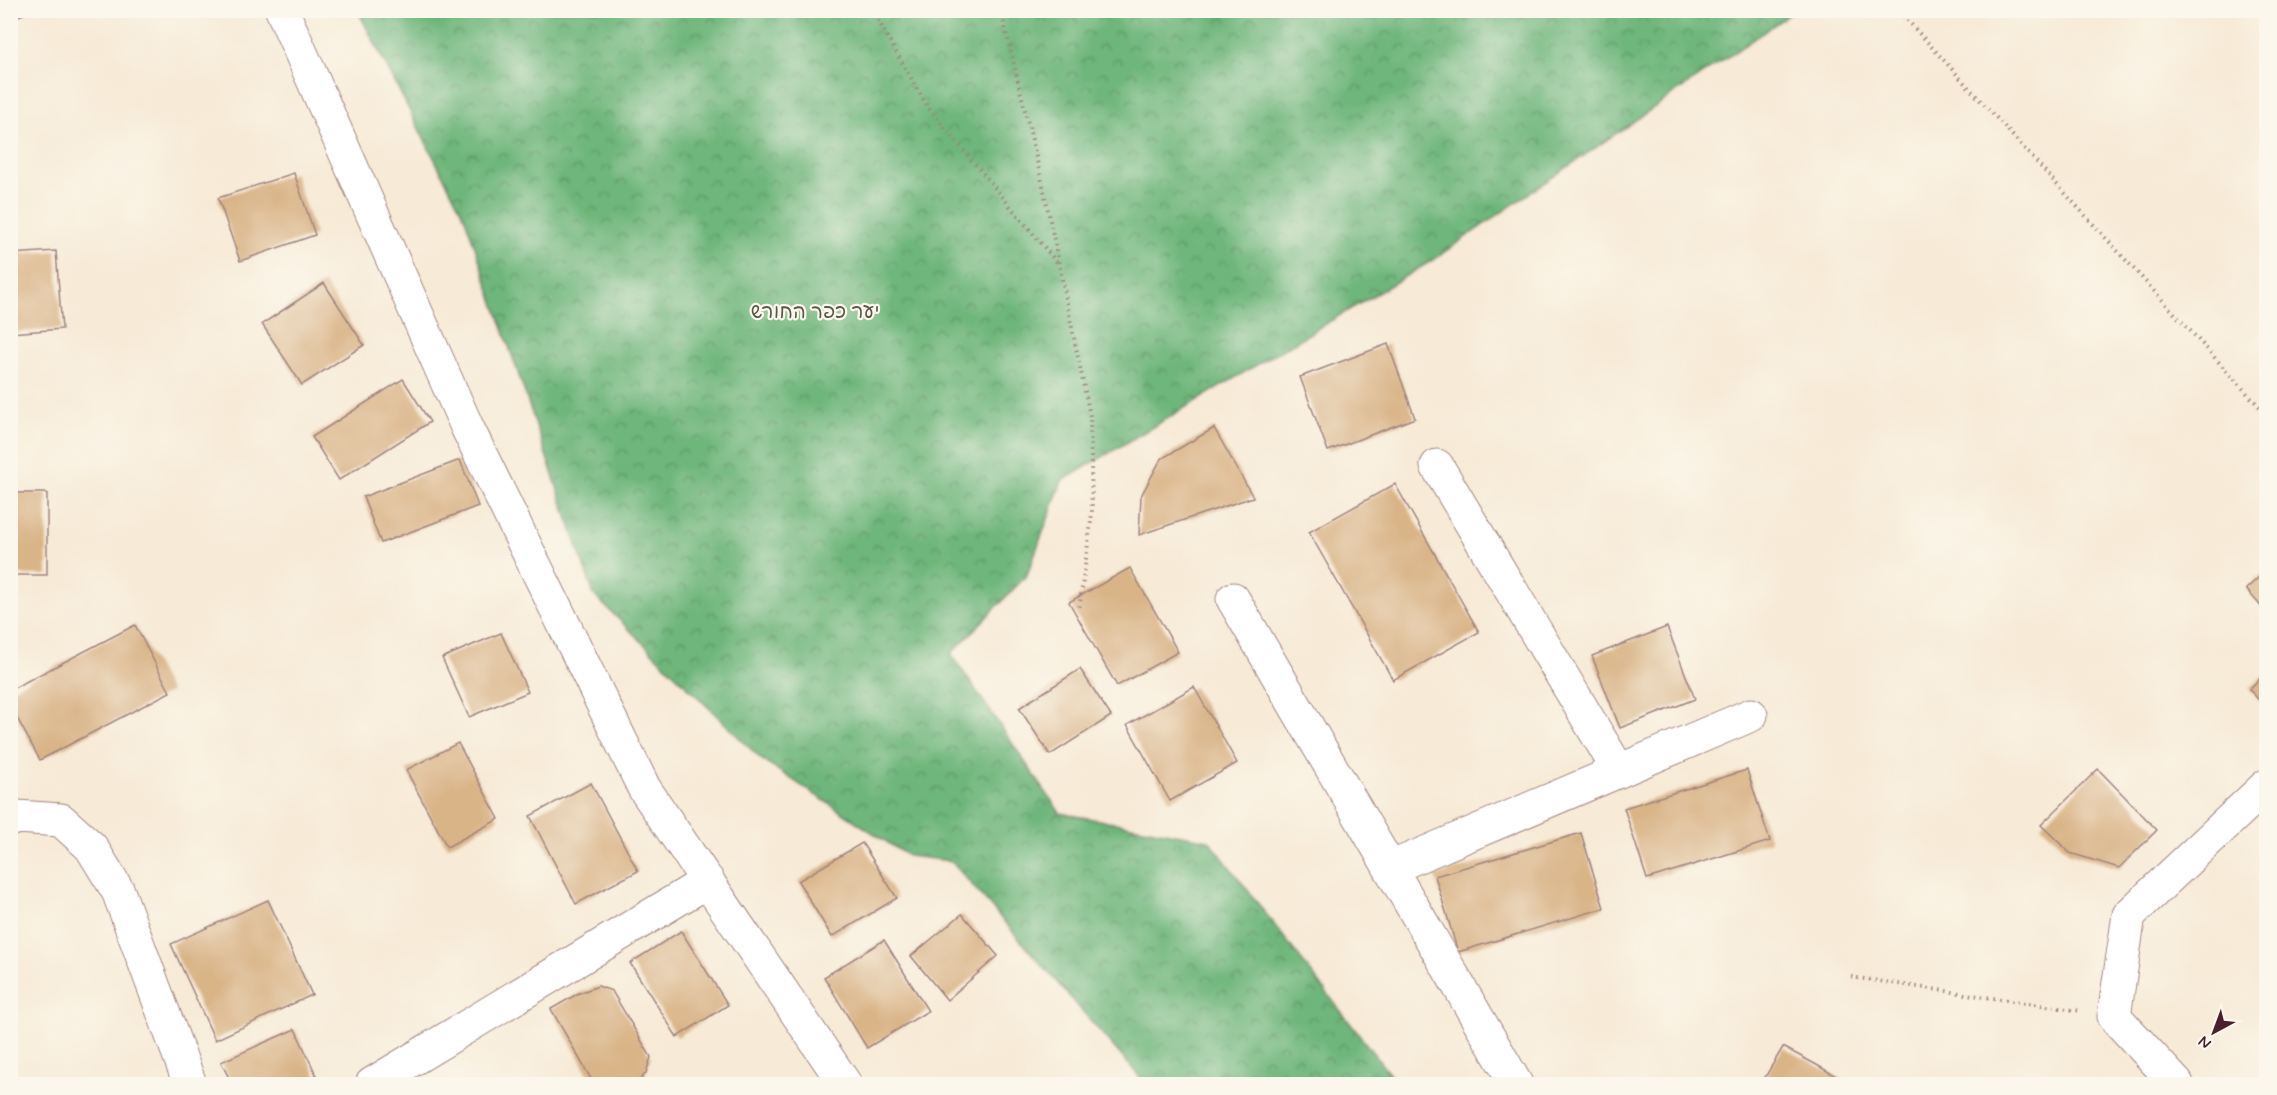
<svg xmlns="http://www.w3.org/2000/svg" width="2277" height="1095" viewBox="0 0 2277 1095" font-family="Mynerve,'Playpen Sans Hebrew',sans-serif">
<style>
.forest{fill:url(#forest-crowns);stroke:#5c6a53;stroke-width:1.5}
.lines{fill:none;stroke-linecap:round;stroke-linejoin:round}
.stream{stroke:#62a9d9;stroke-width:10}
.building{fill:#d9b487}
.minor-casing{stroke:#a08480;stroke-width:35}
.path{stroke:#a08480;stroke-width:4;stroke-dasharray:1.5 4.5;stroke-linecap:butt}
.minor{stroke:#fff;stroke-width:33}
.labels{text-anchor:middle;stroke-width:4.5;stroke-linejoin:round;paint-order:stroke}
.park-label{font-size:20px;fill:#5d554a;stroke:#fbf7ec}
</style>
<defs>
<pattern id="forest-crowns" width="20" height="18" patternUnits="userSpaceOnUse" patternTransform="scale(1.5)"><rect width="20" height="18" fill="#6eb67b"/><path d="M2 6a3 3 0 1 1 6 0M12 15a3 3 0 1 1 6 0" fill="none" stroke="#5c9365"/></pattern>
</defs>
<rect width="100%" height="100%" fill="#fbf7ec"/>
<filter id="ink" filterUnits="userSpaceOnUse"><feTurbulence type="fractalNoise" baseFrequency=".0167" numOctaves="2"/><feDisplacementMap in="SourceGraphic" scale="12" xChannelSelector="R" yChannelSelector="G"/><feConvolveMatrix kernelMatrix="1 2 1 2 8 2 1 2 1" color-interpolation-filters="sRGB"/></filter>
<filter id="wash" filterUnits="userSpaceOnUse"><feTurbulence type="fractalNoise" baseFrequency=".008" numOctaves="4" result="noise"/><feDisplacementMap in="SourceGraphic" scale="24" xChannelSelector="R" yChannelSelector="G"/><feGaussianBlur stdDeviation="1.35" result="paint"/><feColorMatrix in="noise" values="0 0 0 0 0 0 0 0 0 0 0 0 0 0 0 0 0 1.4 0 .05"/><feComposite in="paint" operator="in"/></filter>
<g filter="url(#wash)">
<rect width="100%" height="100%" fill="#f7ead6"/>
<!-- forest -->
<polygon class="forest" points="358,11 1794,11 1431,261 1062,481 1027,575 951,654 1060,813 1209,840 1397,1084 1146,1084 951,861 908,856 761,759 594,595 465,218"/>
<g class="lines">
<!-- stream -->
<polyline class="stream" points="10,381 12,506"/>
</g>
<g id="blocks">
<!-- building -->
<g class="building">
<polygon points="10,10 32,10 32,11 10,19"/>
<polygon points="294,173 315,235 240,261 218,198"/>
<polygon points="56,251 62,329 10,333 10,254"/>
<polygon points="324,283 364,345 302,385 262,324"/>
<polygon points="1388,344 1415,418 1328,451 1300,377"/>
<polygon points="403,379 430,422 339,480 312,437"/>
<polygon points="1214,428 1253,497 1139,535 1141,496 1161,459"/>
<polygon points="460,460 478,506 381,543 363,497"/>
<polygon points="1395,484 1479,632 1393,680 1309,532"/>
<rect x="10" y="493" width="37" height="82"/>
<polygon points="1130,568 1178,652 1117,686 1069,602"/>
<polygon points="2266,571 2266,612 2246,589"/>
<polygon points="135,625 170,692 40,760 10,705 10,690"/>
<polygon points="1667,627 1695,699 1620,728 1592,656"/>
<polygon points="501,633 528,692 469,717 442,658"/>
<polygon points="1080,669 1111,716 1050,755 1019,708"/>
<polygon points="2266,673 2266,708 2249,689"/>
<polygon points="1194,687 1237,763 1170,801 1127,725"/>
<polygon points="458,743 499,819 447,847 406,770"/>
<polygon points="2098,769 2157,830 2119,868 2070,853 2041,825"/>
<polygon points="1747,770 1770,841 1647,879 1624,808"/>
<polygon points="591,783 638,871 576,904 530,816"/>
<polygon points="1581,833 1604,908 1458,952 1435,876"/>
<polygon points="862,843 897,898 832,937 798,881"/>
<polygon points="268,900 312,995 215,1040 171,944"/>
<polygon points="962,914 998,956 947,1000 911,956"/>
<polygon points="681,931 728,1005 677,1037 630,963"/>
<polygon points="884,940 928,1011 867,1048 824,977"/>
<polygon points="598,986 612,991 651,1057 646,1073 637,1084 594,1084 551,1009 579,993"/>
<polygon points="295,1029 319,1081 312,1084 232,1084 221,1062"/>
<polygon points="1783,1047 1815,1064 1850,1084 1761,1084"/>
</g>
</g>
</g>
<g filter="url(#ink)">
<use href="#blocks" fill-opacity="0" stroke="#a08480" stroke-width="1.5"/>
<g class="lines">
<defs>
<g id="minor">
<polyline points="282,10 467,427 644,788 845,1084"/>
<polyline points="1437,466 1619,771"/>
<polyline points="1233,599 1516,1084"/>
<polyline points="10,820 17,817 61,820 91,847 118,891 190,1084"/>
<polyline points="1390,868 1751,715"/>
<polyline points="372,1084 708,881"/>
<polyline points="2177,1084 2114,1016 2129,915 2266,786"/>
</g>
</defs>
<!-- minor casing -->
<use href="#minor" class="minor-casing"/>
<!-- path -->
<g class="path">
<polyline points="872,10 927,106 1059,265"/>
<polyline points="1001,10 1043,186 1090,416 1092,514 1079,610"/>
<polyline points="1899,11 2266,414"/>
<polyline points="1851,977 2081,1011"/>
</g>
<!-- minor -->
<use href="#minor" class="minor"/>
</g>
</g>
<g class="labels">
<!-- park labels -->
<g class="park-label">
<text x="815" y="318">יער כפר החורש</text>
</g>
</g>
<!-- margin -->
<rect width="2277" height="1095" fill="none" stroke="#fbf7ec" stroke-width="36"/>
<!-- north arrow -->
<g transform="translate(2214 1032) rotate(221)" stroke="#fbf7ec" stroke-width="4.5" paint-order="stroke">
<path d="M0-4.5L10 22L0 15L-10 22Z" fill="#4a1f2b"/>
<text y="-9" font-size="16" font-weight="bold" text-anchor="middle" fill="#4a1f2b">N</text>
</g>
</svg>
